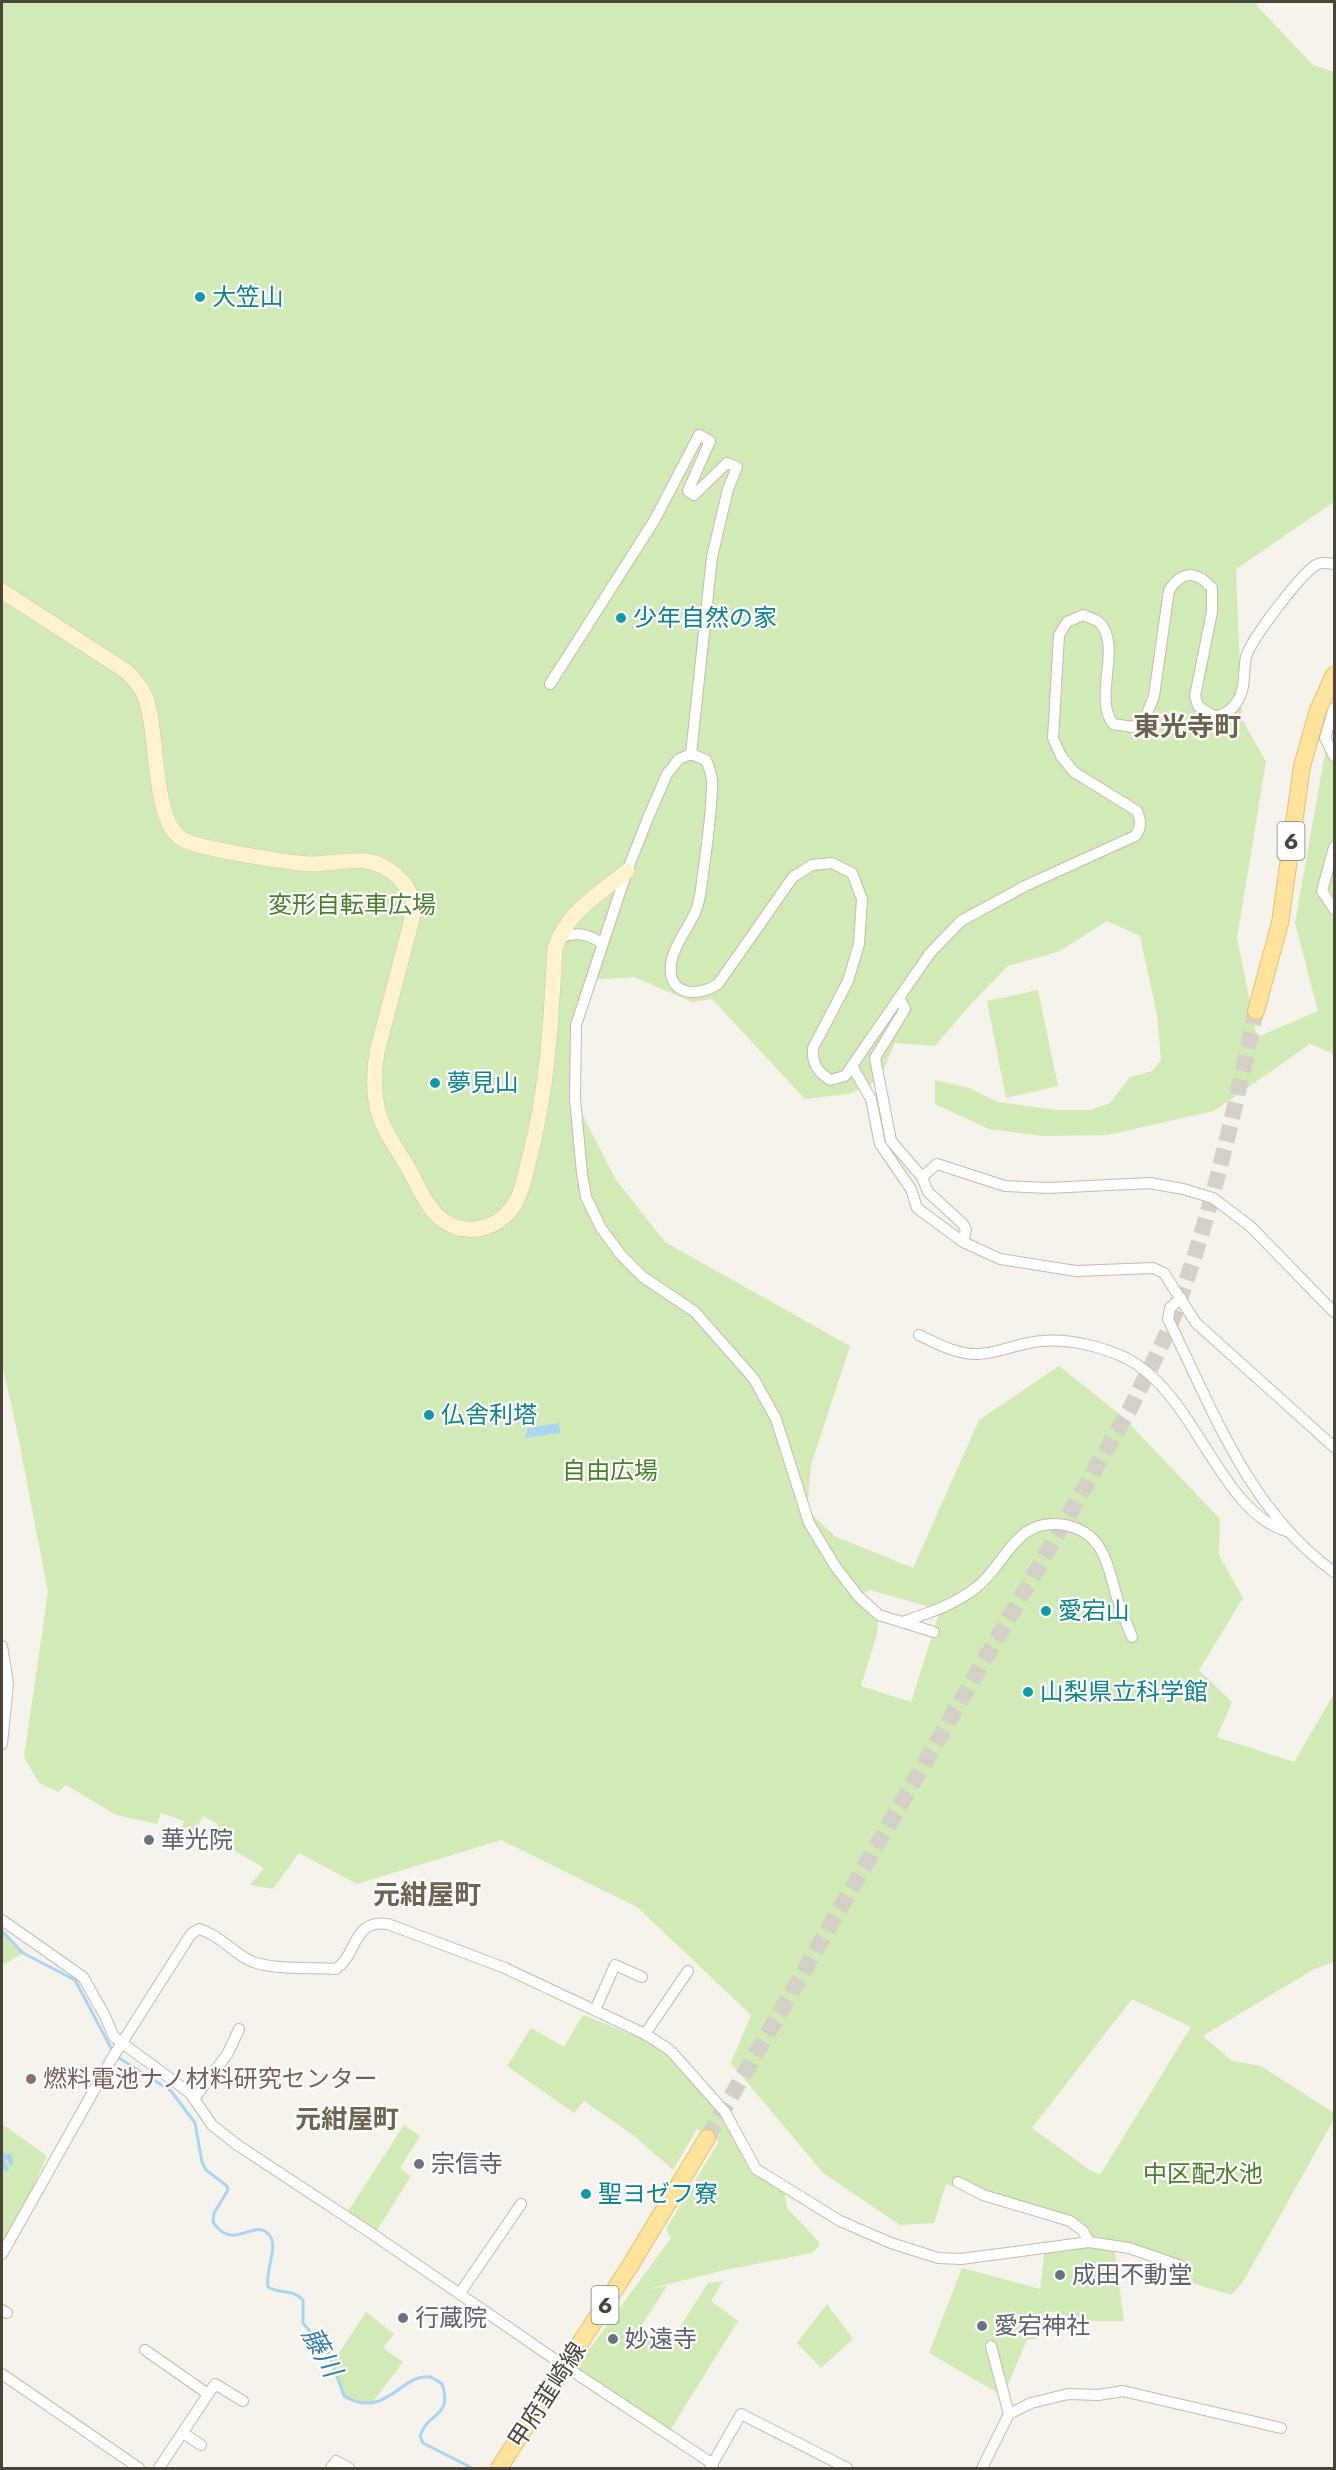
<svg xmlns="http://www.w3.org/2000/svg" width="1336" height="2470" viewBox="0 0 1336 2470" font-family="Jost,'Noto Sans JP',sans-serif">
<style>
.green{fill:#d2eab5;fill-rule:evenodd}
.water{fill:#a9d4f2}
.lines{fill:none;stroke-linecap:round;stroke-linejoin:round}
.stream{stroke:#a9d4f2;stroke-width:3}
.primary-tunnel{stroke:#d4d0c8;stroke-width:16;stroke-dasharray:16 8;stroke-linecap:butt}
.minor-casing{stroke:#c2bbae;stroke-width:12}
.secondary-casing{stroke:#d6c79b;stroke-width:16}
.primary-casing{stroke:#e6c16a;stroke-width:18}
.minor{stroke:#fff;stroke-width:10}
.secondary{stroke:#fff3cd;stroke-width:15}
.primary{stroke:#ffe39c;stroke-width:16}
.culture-dot{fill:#0f9aa8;stroke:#fff;stroke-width:2}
.worship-dot{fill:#6b7280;stroke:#fff;stroke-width:2}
.education-dot{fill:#8d6e63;stroke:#fff;stroke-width:2}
.labels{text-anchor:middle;stroke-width:4.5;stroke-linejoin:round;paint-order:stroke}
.shield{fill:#fff;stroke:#817c74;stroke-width:1.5}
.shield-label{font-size:22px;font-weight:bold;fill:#4b4439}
.culture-label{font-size:24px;fill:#0d838f;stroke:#fff;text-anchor:start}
.park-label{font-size:24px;fill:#4a7f2a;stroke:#fff}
.worship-label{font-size:24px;fill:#5b616d;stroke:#fff;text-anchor:start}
.education-label{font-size:24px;fill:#785e54;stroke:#fff;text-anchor:start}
.street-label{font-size:24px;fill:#4b4439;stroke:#fff}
.neighbourhood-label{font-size:26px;font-weight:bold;fill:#6e6250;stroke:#fff}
.water-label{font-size:26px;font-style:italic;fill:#2e7ab2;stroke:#fff}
.quarter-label{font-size:27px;font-weight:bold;fill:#6e6250;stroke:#fff}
</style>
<rect width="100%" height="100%" fill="#f6f3ec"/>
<!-- green -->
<g class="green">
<path d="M 2,2 L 1260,2 L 1256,5 L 1313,65 L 1334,72 L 1334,502 L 1236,569 L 1242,719 L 1266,762 L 1237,938 L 1257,1037 L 1318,1011 L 1295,923 L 1326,747 L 1334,748 L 1334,1054 L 1310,1044 L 1214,1111 L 1107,1135 L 1043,1136 L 989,1129 L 935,1104 L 935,1080 L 969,1088 L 998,1102 L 1055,1110 L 1091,1110 L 1110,1103 L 1130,1077 L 1152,1071 L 1161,1060 L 1157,1015 L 1140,936 L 1107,921 L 1060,951 L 1008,966 L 970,1005 L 935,1046 L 895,1043 L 879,1080 L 849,1094 L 805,1099 L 712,999 L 692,1002 L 634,977 L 589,980 L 576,1025 L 575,1100 L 616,1180 L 665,1242 L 850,1346 L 811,1465 L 807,1510 L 836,1537 L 913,1568 L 979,1420 L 1059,1366 L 1122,1416 L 1220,1519 L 1219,1555 L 1243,1598 L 1199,1670 L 1232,1702 L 1217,1737 L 1294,1762 L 1334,1694 L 1334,1962 L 1314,1969 L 1203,2036 L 1232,2061 L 1261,2066 L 1334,2113 L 1334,2119 L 1243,2282 L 1231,2295 L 1182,2280 L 1184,2267 L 1114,2247 L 1124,2321 L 1082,2321 L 1050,2311 L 1040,2338 L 1027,2340 L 1003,2396 L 929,2353 L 962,2268 L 1040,2289 L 1045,2249 L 1089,2242 L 1070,2221 L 946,2184 L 934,2223 L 900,2225 L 823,2173 L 731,2063 L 751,2015 L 637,1907 L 501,1840 L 357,1884 L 299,1853 L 273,1889 L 250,1885 L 264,1868 L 211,1837 L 218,1824 L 203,1816 L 196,1830 L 181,1829 L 184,1821 L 161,1813 L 157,1824 L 116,1815 L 66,1785 L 58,1792 L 39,1783 L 24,1757 L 48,1592 L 16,1426 L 2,1364 ZM 870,1590 L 940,1610 L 911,1702 L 861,1686 L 877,1634 L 878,1620 L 858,1596 ZM 1132,1999 L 1191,2027 L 1100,2175 L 1091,2171 L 1032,2128 Z"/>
<polygon points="1038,990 1058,1086 1006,1098 987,1001"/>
<polygon points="2,1931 23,1953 5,1964 2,1963"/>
<polygon points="583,2015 670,2050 725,2112 756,2169 784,2188 787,2208 819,2242 819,2246 812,2253 725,2270 648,2289 667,2286 638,2331 666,2349 708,2283 723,2281 711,2301 738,2321 669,2432 575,2369 671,2238 666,2229 719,2141 697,2129 673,2170 633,2135 584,2101 574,2113 507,2066 531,2028 564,2047"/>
<polygon points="2,2124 47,2156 30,2194 2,2243"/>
<polygon points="404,2125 420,2136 400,2168 411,2176 374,2235 345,2216"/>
<polygon points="827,2304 853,2339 821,2368 797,2343"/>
<polygon points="366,2312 394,2334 383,2348 403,2362 372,2403 363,2404 344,2396 333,2362"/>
</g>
<!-- water -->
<g class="water">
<polygon points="559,1423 560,1433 525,1438 528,1428"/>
<polygon points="4,2153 11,2154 13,2161 12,2167 7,2160 4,2159 9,2169 6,2172 2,2168 2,2155"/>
</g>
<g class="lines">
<!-- stream -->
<g class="stream">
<polyline points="2,1931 23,1953 75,1980 112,2050"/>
<path d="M 116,2056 L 171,2091 L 195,2123 L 202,2162 L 206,2170 L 227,2186 L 228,2190 L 214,2213 L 213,2222 C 234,2254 255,2215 270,2236 C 278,2247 265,2272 268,2287 C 281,2295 292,2288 303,2300 L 303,2323 L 329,2354 L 344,2396 C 385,2421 403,2372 430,2377 C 434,2378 439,2382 442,2384 C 453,2418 428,2411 420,2436 L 423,2443 L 472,2468"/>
</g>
<!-- primary-tunnel -->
<path class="primary-tunnel" d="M 707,2138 L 1130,1409 C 1145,1377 1164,1344 1176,1310 C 1212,1213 1234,1112 1256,1011"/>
<defs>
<g id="minor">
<polyline points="550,684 654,521 699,435 710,441 688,491 694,495 727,463 737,467 728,489 712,557 691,754"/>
<polyline points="1334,708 1325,738 1334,756"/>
<polyline points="1334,847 1322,891 1334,909"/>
<path d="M 559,938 C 576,932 586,933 602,943"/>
<polyline points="899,998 905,1009 875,1058 891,1141 922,1177 928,1192 963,1224 966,1230 963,1242"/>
<polyline points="852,1066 871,1099 880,1144 911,1189 917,1208 963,1242 1000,1259 1076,1271 1153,1268 1164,1273 1196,1323 1334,1447"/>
<polyline points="922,1177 937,1164 1005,1186 1048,1188 1150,1183 1183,1189 1213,1198 1250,1226 1334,1312"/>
<path d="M 1181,1298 L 1170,1308 L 1168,1319 C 1213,1410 1249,1511 1334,1572"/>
<path d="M 919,1335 C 938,1344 957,1355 979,1354 C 1000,1353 1021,1342 1042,1341 C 1068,1338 1103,1347 1126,1358 C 1197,1394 1218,1512 1289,1532"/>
<path d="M 902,1622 C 929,1613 954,1605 977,1587 C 1007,1562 1017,1516 1065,1525 C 1082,1528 1093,1536 1101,1550 C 1110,1566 1112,1582 1117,1598 C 1121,1611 1127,1624 1132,1637"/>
<path d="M 934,1632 L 879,1615 L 858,1596 L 835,1566 L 809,1523 L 776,1419 L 754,1379 L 695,1312 L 643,1277 L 621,1255 L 601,1228 L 586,1197 L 582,1173 L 575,1099 L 576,1025 L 627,871 L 648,818 L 667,774 L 679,759 L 691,754 L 706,760 C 709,767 712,775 712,782 C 712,812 707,844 703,874 C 701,885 701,899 696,910 C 689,928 674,944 671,964 C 667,995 697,998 718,984 L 793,877 L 812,865 L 832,863 L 852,873 L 862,899 L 859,944 L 848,981 L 813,1048 C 812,1064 817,1071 830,1080 L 845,1076 L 930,953 L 961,921 L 1025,886 L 1135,836 C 1142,828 1141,821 1137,811 L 1074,772 L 1061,756 L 1053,738 L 1059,635 L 1067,622 L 1083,615 C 1089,618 1096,619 1100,623 C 1122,647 1093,698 1113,724 L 1133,727 L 1146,716 L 1154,696 L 1169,590 C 1183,570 1196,571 1212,588 L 1212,612 L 1195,696 L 1198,706 L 1215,717 C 1224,715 1232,710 1237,702 C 1246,689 1243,672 1246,657 C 1251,639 1301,574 1316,565 C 1321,562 1329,563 1334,564"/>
<polyline points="2,1646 8,1683 2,1744"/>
<polyline points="2,1920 83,1977 105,2016 114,2037 190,2093 212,2125 236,2144 374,2235 566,2367 713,2464"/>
<polyline points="595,2010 615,1965 642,1977"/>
<polyline points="645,2034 688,1971"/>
<polyline points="194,2099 228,2053 239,2029"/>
<polyline points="958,2182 983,2195 1070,2221 1083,2231 1089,2242"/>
<path d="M 2,2254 L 111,2060 L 191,1934 L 199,1929 C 217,1934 230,1949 247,1959 C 268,1971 311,1967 336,1969 C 358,1954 352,1919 388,1924 L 505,1968 L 645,2034 L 670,2050 L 725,2112 L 756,2169 L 840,2221 L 891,2243 L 938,2258 L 961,2259 L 1089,2242 L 1129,2248 L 1184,2267"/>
<polyline points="460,2293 521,2204"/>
<polyline points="2,2310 7,2313"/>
<polyline points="991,2346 1009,2414"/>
<polyline points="145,2350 208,2394"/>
<polyline points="2,2374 139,2468"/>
<polyline points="183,2433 201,2445"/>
<polyline points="159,2468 215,2384 243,2401"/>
<polyline points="331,2468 336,2461 349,2468"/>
<polyline points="710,2468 741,2414 847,2468"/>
<polyline points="982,2468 1009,2414 1031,2403 1068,2394 1098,2395 1123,2391 1281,2428"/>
</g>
<path id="secondary" d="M 2,591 L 126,671 C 133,678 141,686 145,696 C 159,729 151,820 182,839 C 195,848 294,864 312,864 C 330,864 348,859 366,861 C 387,864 411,883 413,905 C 414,911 412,918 411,923 L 377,1052 C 374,1071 373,1088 377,1107 C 382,1128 395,1146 406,1164 C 416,1181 425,1205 440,1218 C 463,1237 495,1231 512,1208 C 522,1195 525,1175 529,1160 C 548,1087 551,1023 555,948 C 568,911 598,895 627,871"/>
<g id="primary">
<polyline points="1256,1011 1280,923 1302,766 1318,710 1334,675"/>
<polyline points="499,2468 630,2266 707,2138"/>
</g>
</defs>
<!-- minor casing -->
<use href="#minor" class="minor-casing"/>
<!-- secondary casing -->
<use href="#secondary" class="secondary-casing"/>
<!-- primary casing -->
<use href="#primary" class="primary-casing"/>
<!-- minor -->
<use href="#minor" class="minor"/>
<!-- secondary -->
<use href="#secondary" class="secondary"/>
<!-- primary -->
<use href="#primary" class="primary"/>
</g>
<!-- markers -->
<g class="culture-dot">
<circle cx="200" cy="297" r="6"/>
<circle cx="621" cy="618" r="6"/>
<circle cx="435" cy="1083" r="6"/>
<circle cx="429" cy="1415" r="6"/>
<circle cx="1046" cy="1611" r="6"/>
<circle cx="1028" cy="1692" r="6"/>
<circle cx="586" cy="2194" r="6"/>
</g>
<g class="worship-dot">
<circle cx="149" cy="1840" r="6"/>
<circle cx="419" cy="2164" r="6"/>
<circle cx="1060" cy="2275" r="6"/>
<circle cx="403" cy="2318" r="6"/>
<circle cx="982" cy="2326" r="6"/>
<circle cx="613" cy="2339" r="6"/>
</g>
<circle class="education-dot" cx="31" cy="2079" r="6"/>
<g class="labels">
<!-- shield labels -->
<g class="shield">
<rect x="1277.5" y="822" width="27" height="38" rx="4.5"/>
<rect x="591.5" y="2286" width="27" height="38" rx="4.5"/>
</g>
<g class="shield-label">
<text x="1291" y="849">6</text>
<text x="605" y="2313">6</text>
</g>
<!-- culture labels -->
<g class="culture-label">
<text x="212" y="305">大笠山</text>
<text x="633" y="626">少年自然の家</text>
<text x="447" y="1091">夢見山</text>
<text x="441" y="1423">仏舎利塔</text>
<text x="1058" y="1619">愛宕山</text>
<text x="1040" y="1700">山梨県立科学館</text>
<text x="598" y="2202">聖ヨゼフ寮</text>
</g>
<!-- park labels -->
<g class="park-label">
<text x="352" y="913">変形自転車広場</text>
<text x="610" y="1479">自由広場</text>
<text x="1203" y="2182">中区配水池</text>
</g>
<!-- worship labels -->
<g class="worship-label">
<text x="161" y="1848">華光院</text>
<text x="431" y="2172">宗信寺</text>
<text x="1072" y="2283">成田不動堂</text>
<text x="415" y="2326">行蔵院</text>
<text x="994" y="2334">愛宕神社</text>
<text x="625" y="2347">妙遠寺</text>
</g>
<!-- education labels -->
<g class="education-label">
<text x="43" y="2087">燃料電池ナノ材料研究センター</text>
</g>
<!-- street labels -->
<g class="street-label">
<text transform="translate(547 2395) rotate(-57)" y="8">甲府韮崎線</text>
</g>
<!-- neighbourhood labels -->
<g class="neighbourhood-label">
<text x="347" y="2128">元紺屋町</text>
</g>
<!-- water labels -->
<g class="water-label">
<text transform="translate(322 2352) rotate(61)" y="9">藤川</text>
</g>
<!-- quarter labels -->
<g class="quarter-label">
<text x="1187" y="736">東光寺町</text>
<text x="427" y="1904">元紺屋町</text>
</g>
</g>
<!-- border -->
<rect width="1336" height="2470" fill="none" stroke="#4b4439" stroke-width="6"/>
</svg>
